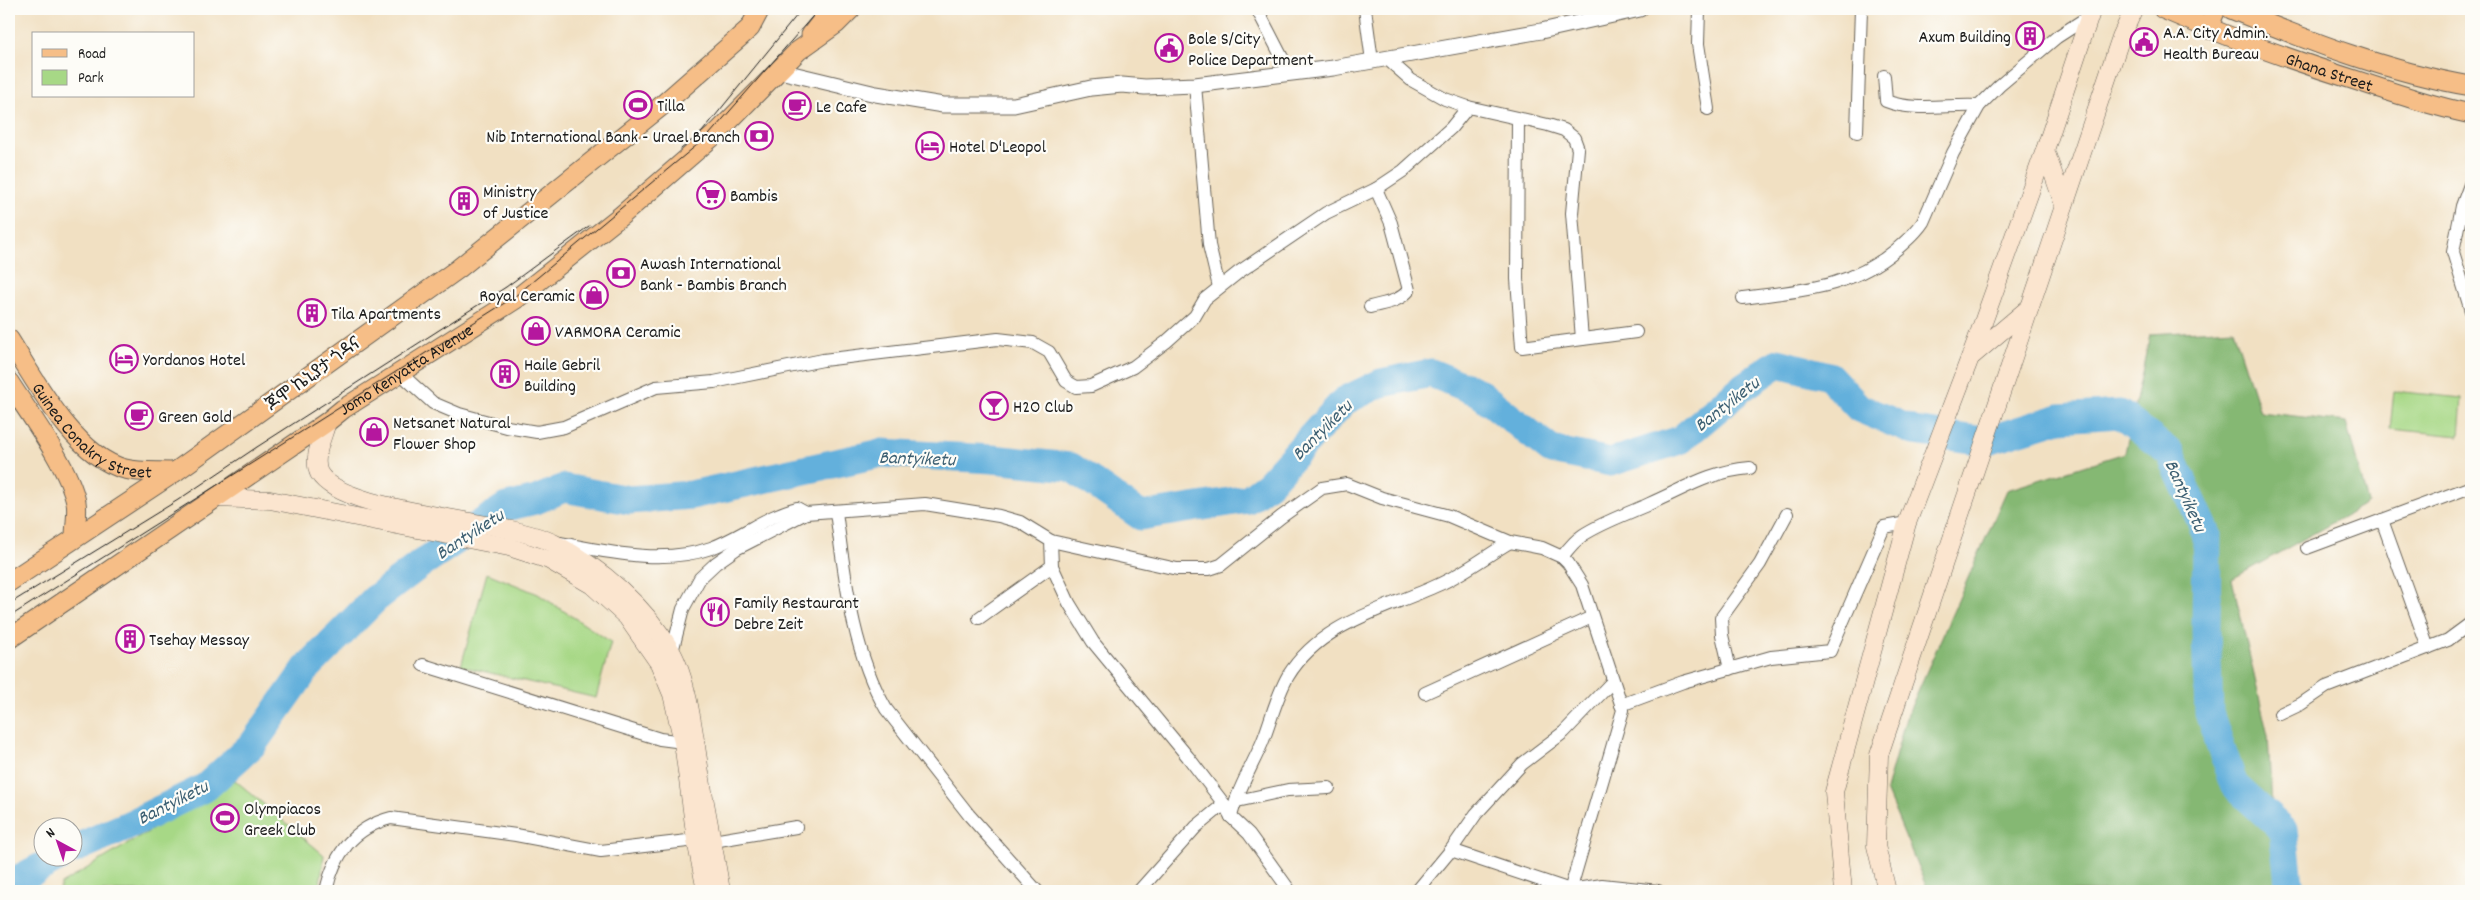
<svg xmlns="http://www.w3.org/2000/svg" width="2480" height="900" viewBox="0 0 2480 900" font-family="Dekko,'Noto Sans Ethiopic',sans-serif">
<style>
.green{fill:#a7d886;stroke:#627a51}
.forest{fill:#85b873;stroke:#506a48}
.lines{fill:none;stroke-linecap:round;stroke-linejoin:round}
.river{stroke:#63b0dc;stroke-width:29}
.minor-casing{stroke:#676156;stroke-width:14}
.tertiary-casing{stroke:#676156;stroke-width:17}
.secondary-casing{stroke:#676156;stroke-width:19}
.primary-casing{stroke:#676156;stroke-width:21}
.minor{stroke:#fff;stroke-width:12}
.tertiary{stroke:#fff;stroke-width:15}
.secondary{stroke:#fbe5cf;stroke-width:18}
.primary{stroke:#f6be87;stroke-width:19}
.tram{stroke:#1c1c1c;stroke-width:1}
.labels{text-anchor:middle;stroke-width:4.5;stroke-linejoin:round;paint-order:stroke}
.poi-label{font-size:18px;fill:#1c1c1c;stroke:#fdfcf7;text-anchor:start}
.street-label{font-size:18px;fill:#1c1c1c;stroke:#fdfcf7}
.water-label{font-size:19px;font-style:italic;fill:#3c5f72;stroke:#fdfcf7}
</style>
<rect width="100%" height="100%" fill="#fdfcf7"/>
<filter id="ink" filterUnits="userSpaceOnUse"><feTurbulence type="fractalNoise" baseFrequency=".02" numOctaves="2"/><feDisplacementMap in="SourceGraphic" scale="10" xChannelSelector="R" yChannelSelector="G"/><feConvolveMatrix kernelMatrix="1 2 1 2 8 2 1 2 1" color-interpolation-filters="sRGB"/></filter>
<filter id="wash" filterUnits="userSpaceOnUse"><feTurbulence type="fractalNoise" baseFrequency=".0096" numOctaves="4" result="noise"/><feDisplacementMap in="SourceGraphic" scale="20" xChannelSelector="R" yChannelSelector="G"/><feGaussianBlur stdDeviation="1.12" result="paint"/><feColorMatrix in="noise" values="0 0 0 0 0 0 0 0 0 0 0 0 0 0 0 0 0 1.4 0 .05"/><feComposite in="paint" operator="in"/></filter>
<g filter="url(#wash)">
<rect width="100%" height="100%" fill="#f1e0c2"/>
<!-- green -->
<g class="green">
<polygon points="2394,391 2462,398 2459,436 2390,429"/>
<polygon points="487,573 538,594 611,642 596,698 461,666"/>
<polygon points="235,780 324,855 319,891 59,891 61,884"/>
</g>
<!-- forest -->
<polygon class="forest" points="2233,329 2260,412 2346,422 2368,503 2232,579 2268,736 2277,891 1928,891 1886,790 1906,718 2007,490 2125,453 2150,334"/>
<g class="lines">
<!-- river -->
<g class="river">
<polyline points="72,850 133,823 206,787 253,744 306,669 375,599 422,563 506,507 536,500 564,488 629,500 691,495 882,453 992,459 1071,467 1141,516 1248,499 1268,484 1344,401 1381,383 1431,373 1478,392 1551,450 1611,462 1680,440 1743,387 1778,363 1829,376 1859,408 1914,431 1985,441 2060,418 2120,414 2170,453 2207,534 2206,632 2209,713 2234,785 2283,830 2290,891"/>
<polyline points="9,884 58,858"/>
</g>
</g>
</g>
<g filter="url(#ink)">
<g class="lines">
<defs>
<g id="minor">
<polyline points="1257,9 1290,73"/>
<polyline points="1365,9 1372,61"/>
<polyline points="1699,9 1698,44 1708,109"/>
<polyline points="1386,58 1411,80 1445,99 1468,107 1548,125 1564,130 1574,138 1578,149 1572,213 1582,339"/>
<path d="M 1884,76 L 1886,101 C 1913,112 1950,104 1979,106"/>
<polyline points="1195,85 1209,245 1219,287"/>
<polyline points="1518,119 1517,279 1522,347 1636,332"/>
<polyline points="1857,132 1861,9"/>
<polyline points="2471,182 2462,206 2453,252 2471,311"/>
<path d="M 1743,298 C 1802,290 1850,289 1897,249 C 1907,240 1916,233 1923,222 L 1953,153 L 1979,106 L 1999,86 L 2057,37 L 2088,17"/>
<path d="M 1370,307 C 1385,303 1399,302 1409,290 L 1391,223 L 1376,189"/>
<polyline points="400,373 433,403 459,414 507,427 537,432 564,427 656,387 714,382 823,360 998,339 1033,343 1049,352 1066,381 1076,387 1091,386 1133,367 1166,342 1195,316 1205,299 1239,272 1326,213 1376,189 1403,171 1451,128 1468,107"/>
<path d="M 836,512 C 845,577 852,651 886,709 L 969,815 L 1037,891"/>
<polyline points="2382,520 2428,648"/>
<polyline points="1051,541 1177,569 1209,569 1221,565 1281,517 1322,488 1347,484 1382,498 1449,516 1510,542 1542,548 1562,557 1568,563 1582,585 1623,710 1570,891"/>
<path d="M 560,543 C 608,552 663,565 711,548 C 741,537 766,516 797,508 L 806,513 L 925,504 L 999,516 L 1020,522 L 1051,541 L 1052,566 L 1069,603 L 1093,642 L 1188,757 L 1224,804 L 1231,817 L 1249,834 L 1290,891"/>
<polyline points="2307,548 2471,487"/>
<path d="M 1562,557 C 1568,549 1574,541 1583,535 C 1603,522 1627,514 1649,504 C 1686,488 1708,472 1750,468"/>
<polyline points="979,618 1052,566"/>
<polyline points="672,652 683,609 700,578 716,563 736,549 806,513"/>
<polyline points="423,665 660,739 683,742"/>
<polyline points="1730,669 1722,635 1721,618 1760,564 1787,514"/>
<polyline points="1425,693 1592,617"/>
<polyline points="1621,705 1683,682 1771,657 1830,651 1884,527 1907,523"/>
<polyline points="2280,714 2301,704 2326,687 2448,640 2471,623"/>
<polyline points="1237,801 1288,790 1329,788"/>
<path d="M 1231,817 C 1236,793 1252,766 1262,743 C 1271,721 1276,697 1288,676 C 1321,622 1384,610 1438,585 C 1463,574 1486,556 1510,542"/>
<polyline points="713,841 796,827"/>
<polyline points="1451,850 1570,890 1602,885 1658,891"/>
<path d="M 326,891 C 334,854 353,828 391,818 L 516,835 L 601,851 L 696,840"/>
<polyline points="1139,891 1196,827 1224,804"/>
<polyline points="1417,891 1451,850 1476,814 1522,764 1564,732 1612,682"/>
</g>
<polyline id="tertiary" points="780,71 876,94 943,105 1014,105 1091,88 1122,85 1145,87 1195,85 1333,68 1541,31 1640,9"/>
<g id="secondary">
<polyline points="2045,150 2064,205"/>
<polyline points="1972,356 2030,307"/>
<path d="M 327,422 C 323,437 312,458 319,473 C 342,514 506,518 555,544 C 601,568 645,606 671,651 C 689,682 695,743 701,779 C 707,817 715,854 721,891"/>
<polyline points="216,498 270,500 509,547 549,560 592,585 627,617 659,663 672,694 683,742 696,840 706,891"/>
<polyline points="1843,891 1834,792 1907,523 1976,342 2045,150 2092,9"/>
<polyline points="1887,891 1876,846 1879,755 2121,37 2134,9"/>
</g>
<g id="primary">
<path id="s1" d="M 2163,9 C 2227,37 2294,61 2361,82 C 2397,94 2433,106 2471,114"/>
<path d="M 2231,9 C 2309,41 2388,72 2471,86"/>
<polyline points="2208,29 2216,9"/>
<polyline points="811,35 831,9"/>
<path id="s2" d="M 9,339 C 35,380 75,457 125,469 C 140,473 159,471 175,472"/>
<path d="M 9,382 C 28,412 70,469 76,502 C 78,513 75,526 75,537"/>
<polyline points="9,582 175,472 458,269 659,108 750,28 760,9"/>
<path id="s3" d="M 9,639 L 327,422 L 343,409 L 516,299 L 622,215 L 719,131 L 798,51 L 836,24 L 851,9"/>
</g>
</defs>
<!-- minor casing -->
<use href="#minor" class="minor-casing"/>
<!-- tertiary casing -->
<use href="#tertiary" class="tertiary-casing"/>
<!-- secondary casing -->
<use href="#secondary" class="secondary-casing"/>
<!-- primary casing -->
<use href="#primary" class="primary-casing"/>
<!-- minor -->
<use href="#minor" class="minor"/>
<!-- tertiary -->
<use href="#tertiary" class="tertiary"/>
<!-- secondary -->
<use href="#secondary" class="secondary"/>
<!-- primary -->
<use href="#primary" class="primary"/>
<!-- tram -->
<g class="tram">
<polyline points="681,149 702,132 802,9"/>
<polyline points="9,604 178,500 257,447 506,287 589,226"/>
<polyline points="9,617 514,297 709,135 819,9"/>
</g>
</g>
</g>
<!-- icons -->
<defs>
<symbol id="building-ring" viewBox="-11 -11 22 22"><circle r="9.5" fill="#fdfcf7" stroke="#b5179e" stroke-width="1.5"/><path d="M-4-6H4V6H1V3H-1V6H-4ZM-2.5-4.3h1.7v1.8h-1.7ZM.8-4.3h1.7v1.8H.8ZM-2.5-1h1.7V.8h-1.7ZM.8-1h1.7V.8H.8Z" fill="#b5179e"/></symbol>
<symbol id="civic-ring" viewBox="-11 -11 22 22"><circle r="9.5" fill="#fdfcf7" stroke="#b5179e" stroke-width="1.5"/><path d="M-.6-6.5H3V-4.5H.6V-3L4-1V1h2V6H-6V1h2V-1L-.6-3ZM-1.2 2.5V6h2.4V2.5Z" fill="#b5179e"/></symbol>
<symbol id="stadium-ring" viewBox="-11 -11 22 22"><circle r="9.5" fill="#fdfcf7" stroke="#b5179e" stroke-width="1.5"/><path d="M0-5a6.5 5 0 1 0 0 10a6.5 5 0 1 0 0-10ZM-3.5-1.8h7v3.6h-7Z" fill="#b5179e"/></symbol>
<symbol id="cafe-ring" viewBox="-11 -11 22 22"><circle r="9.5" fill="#fdfcf7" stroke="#b5179e" stroke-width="1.5"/><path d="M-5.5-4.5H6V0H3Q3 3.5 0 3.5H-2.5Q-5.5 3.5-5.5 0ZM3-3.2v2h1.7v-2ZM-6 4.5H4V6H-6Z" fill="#b5179e"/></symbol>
<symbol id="bank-ring" viewBox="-11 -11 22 22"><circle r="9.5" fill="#fdfcf7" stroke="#b5179e" stroke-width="1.5"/><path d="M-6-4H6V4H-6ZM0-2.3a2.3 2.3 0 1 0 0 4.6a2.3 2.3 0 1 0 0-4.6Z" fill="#b5179e"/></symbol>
<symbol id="hotel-ring" viewBox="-11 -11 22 22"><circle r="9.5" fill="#fdfcf7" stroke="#b5179e" stroke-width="1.5"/><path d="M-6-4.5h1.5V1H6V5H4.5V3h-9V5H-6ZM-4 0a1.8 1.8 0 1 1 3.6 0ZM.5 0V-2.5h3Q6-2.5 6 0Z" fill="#b5179e"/></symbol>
<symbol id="supermarket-ring" viewBox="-11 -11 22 22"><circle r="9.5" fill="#fdfcf7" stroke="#b5179e" stroke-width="1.5"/><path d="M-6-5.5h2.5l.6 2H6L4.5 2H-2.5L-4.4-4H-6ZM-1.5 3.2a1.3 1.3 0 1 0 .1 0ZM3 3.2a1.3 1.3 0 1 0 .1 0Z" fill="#b5179e"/></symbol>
<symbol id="shop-ring" viewBox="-11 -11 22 22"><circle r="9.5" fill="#fdfcf7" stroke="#b5179e" stroke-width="1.5"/><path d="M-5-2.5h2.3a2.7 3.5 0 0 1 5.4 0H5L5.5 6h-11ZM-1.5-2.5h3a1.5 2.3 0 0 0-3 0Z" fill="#b5179e"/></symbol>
<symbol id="bar-ring" viewBox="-11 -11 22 22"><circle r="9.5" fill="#fdfcf7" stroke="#b5179e" stroke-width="1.5"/><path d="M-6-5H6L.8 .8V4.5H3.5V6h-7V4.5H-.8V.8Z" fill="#b5179e"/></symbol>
<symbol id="restaurant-ring" viewBox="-11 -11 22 22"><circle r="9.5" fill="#fdfcf7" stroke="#b5179e" stroke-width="1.5"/><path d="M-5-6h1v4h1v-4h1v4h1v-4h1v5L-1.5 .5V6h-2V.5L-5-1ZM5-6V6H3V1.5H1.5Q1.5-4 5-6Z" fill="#b5179e"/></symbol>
</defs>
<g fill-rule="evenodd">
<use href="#building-ring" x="2014" y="20" width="32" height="32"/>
<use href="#civic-ring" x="2128" y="26" width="32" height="32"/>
<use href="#civic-ring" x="1153" y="32" width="32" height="32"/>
<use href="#stadium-ring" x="622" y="89" width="32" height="32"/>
<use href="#cafe-ring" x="781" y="90" width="32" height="32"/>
<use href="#bank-ring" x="743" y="120" width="32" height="32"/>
<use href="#hotel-ring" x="914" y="130" width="32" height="32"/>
<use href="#supermarket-ring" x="695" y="179" width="32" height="32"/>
<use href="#building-ring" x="448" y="185" width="32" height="32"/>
<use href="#bank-ring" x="605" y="257" width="32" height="32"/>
<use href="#shop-ring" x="578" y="279" width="32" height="32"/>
<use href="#building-ring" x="296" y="297" width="32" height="32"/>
<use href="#shop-ring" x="520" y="315" width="32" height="32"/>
<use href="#hotel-ring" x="108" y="343" width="32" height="32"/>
<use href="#building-ring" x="489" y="358" width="32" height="32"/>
<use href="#bar-ring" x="978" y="390" width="32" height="32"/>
<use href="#cafe-ring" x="123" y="400" width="32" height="32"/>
<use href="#shop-ring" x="358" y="416" width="32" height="32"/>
<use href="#restaurant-ring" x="699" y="596" width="32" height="32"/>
<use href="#building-ring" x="114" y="623" width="32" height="32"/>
<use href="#stadium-ring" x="209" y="802" width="32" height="32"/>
</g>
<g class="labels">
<!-- poi labels -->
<g class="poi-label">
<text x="2163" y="38">A.A. City Admin.<tspan x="2163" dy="21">Health Bureau</tspan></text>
<text x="2011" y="42" text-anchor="end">Axum Building</text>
<text x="1188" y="44">Bole S/City<tspan x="1188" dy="21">Police Department</tspan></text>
<text x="657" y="111">Tilla</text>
<text x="816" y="112">Le Cafe</text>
<text x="740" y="142" text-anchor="end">Nib International Bank - Urael Branch</text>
<text x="949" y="152">Hotel D'Leopol</text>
<text x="483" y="197">Ministry<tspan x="483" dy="21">of Justice</tspan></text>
<text x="730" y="201">Bambis</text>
<text x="640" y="269">Awash International<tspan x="640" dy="21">Bank - Bambis Branch</tspan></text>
<text x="575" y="301" text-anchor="end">Royal Ceramic</text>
<text x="331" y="319">Tila Apartments</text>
<text x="555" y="337">VARMORA Ceramic</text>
<text x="143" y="365">Yordanos Hotel</text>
<text x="524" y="370">Haile Gebril<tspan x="524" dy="21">Building</tspan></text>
<text x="1013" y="412">H2O Club</text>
<text x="158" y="422">Green Gold</text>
<text x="393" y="428">Netsanet Natural<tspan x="393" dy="21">Flower Shop</tspan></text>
<text x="734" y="608">Family Restaurant<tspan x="734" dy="21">Debre Zeit</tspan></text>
<text x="149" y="645">Tsehay Messay</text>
<text x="244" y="814">Olympiacos<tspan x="244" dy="21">Greek Club</tspan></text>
</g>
<!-- street labels -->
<g class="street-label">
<text dy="6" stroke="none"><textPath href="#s1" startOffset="178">Ghana Street</textPath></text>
<text dy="6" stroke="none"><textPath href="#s3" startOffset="480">Jomo Kenyatta Avenue</textPath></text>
<text transform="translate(313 373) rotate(-36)" y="6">ጆሞ ኬኒያታ ጎዳና</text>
<text dy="6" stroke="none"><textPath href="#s2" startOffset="129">Guinea Conakry Street</textPath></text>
</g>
<!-- water labels -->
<g class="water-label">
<text transform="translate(1726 403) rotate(-38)" y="7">Bantyiketu</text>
<text transform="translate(1321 429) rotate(-45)" y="7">Bantyiketu</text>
<text transform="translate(917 457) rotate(2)" y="7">Bantyiketu</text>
<text transform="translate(2187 495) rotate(66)" y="7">Bantyiketu</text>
<text transform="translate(469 533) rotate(-33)" y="7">Bantyiketu</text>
<text transform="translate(172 801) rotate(-27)" y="7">Bantyiketu</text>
</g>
</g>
<!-- margin -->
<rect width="2480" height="900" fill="none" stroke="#fdfcf7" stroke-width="30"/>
<!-- legend -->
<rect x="32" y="32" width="162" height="65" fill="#fdfcf7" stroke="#a3a29f"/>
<rect x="42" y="49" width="25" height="8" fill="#f6be87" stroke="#a3a29f"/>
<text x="78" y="58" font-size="15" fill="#1c1c1c">Road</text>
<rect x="42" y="70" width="25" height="15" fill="#a7d886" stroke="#a3a29f"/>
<text x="78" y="82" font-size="15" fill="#1c1c1c">Park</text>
<!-- north arrow -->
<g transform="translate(58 842) rotate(320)"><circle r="24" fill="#fdfcf7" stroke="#a3a29f"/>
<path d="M0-4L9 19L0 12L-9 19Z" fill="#b5179e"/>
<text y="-8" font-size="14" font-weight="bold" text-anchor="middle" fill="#1c1c1c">N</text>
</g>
</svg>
